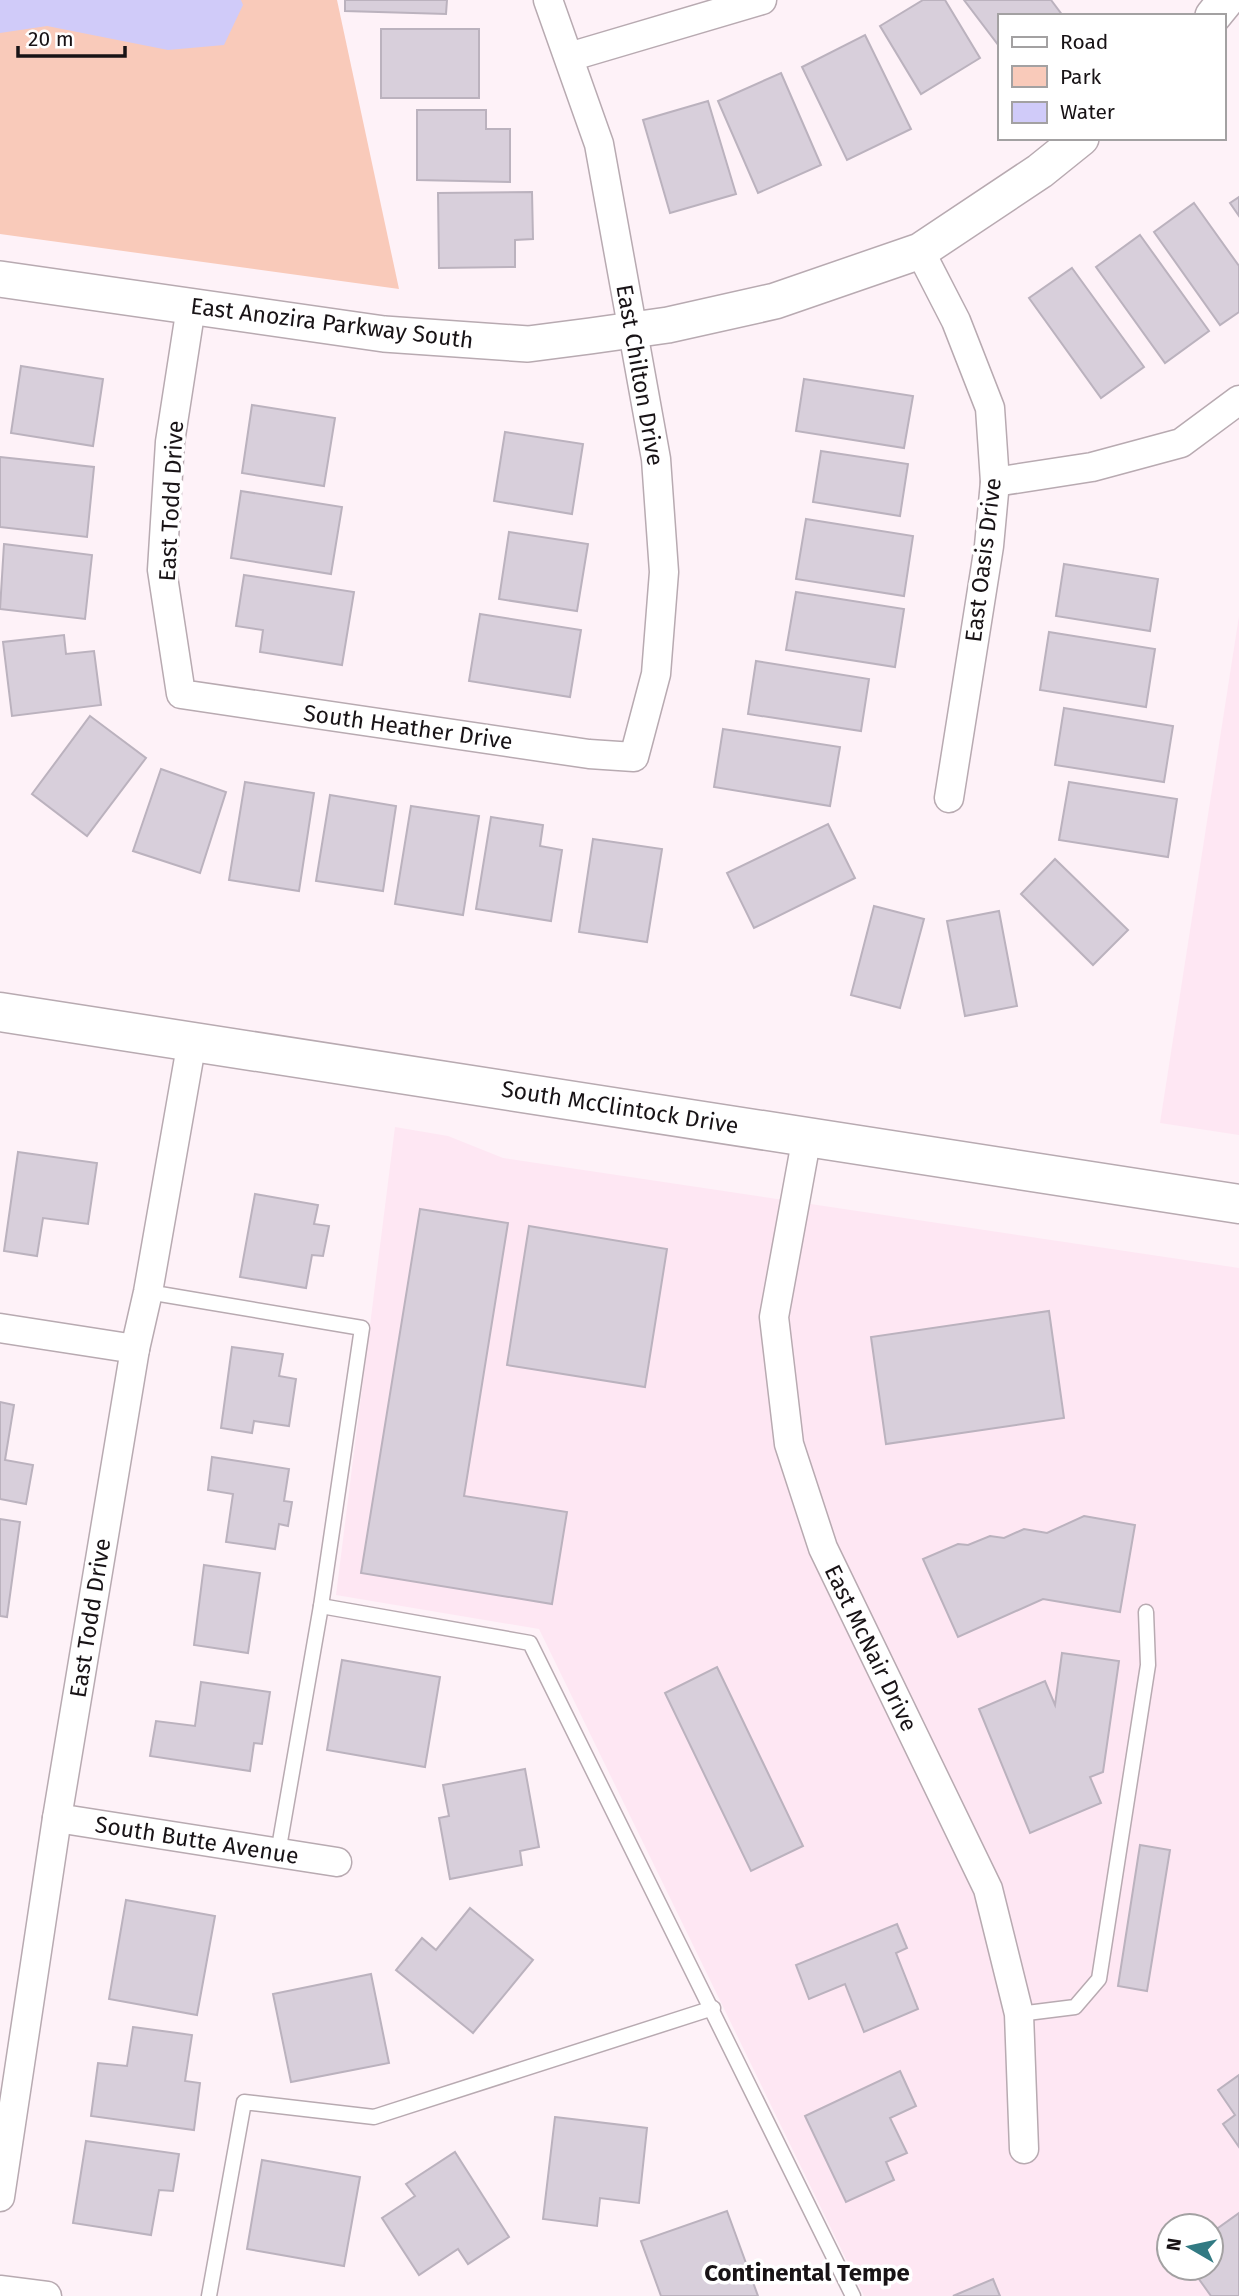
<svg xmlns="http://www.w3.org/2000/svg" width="1239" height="2296" viewBox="0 0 1239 2296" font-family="'Fira Sans',sans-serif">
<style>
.built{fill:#fee7f3;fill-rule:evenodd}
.green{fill:#f9caba}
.water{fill:#d0cbf9}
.building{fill:#d8cfdb;stroke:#bbb2be;stroke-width:2}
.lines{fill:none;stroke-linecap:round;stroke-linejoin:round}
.service-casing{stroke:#b8aab1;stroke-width:17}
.minor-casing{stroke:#b8aab1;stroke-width:31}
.tertiary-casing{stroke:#b8aab1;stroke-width:38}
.secondary-casing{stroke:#b8aab1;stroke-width:41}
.service{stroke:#fff;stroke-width:14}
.minor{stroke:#fff;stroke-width:28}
.tertiary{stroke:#fff;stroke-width:35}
.secondary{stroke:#fff;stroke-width:38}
.labels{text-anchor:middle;stroke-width:7;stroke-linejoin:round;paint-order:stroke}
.street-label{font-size:23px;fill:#181316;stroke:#fff}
.neighbourhood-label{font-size:24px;font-weight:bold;fill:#181316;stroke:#fff}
</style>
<rect width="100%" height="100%" fill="#fef2f8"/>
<!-- built -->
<g class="built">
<polygon points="1239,616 1239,1135 1160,1123"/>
<path d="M 395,1127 L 448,1136 L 503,1158 L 1239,1268 L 1239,2296 L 864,2296 L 539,1629 L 336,1595 ZM 1169,2226 L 1211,2226 L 1211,2268 L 1169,2268 Z"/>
</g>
<!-- green -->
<polygon class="green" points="0,0 337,0 399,289 0,234"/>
<!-- water -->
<polygon class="water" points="0,0 241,0 243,5 224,45 168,50 47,26 0,33"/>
<!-- building -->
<g class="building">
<polygon points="345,0 447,0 446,14 345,11"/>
<polygon points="923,0 945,0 980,58 921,94 880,26"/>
<polygon points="964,0 1051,0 1063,16 999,16 999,46"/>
<rect x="381" y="29" width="98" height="69"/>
<polygon points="865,35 911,129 847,160 802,67"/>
<polygon points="781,73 821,165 758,193 718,101"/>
<polygon points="708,101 736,194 670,213 643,120"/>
<polygon points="417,110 486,110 486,129 510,129 510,182 417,180"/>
<polygon points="532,192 533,239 515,240 515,267 439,268 438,193"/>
<polygon points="1239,197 1239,216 1230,203"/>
<polygon points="1194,203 1239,266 1239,312 1220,325 1154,232"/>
<polygon points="1140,235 1209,331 1165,363 1096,267"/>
<polygon points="1072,268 1144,367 1101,398 1029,298"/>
<polygon points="21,366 103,379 93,446 11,433"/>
<polygon points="804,379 913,396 904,448 796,431"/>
<polygon points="252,405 335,418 324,486 242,473"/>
<polygon points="505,432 583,444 572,514 494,501"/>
<polygon points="821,451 908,464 900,516 813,502"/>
<polygon points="0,457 94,467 87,537 0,527"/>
<polygon points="241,491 342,507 331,574 231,558"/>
<polygon points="806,519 913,536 904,596 796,579"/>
<polygon points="509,532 588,544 577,611 499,599"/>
<polygon points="4,544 92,555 85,619 0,609"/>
<polygon points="1064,564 1158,579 1150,631 1056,616"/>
<polygon points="244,575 354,592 342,665 260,652 263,630 236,626"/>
<polygon points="796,592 904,609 895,667 786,650"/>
<polygon points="480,614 581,630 570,697 469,681"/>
<polygon points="1049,632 1155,649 1146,707 1040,690"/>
<polygon points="64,635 66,654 94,651 101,705 12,716 3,642"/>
<polygon points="756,661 869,679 861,731 748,714"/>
<polygon points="1064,708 1173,726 1164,782 1055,765"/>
<polygon points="90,716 146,758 87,836 32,794"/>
<polygon points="723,729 840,747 830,806 714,787"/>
<polygon points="161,769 226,792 200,873 133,851"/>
<polygon points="245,782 314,793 299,891 229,880"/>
<polygon points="1069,782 1177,799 1168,857 1059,840"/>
<polygon points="330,795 396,806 383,891 316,881"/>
<polygon points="411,806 479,816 463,915 395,904"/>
<polygon points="491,817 543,825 540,846 562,850 551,921 476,909"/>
<polygon points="828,824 855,878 754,928 727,873"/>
<polygon points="593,839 662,849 647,942 579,932"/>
<polygon points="1055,859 1128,930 1093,965 1021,894"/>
<polygon points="874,906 924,919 900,1008 851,995"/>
<polygon points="999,911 1017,1006 965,1016 947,921"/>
<polygon points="18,1152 97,1163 88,1224 43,1218 37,1256 4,1251"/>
<polygon points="255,1194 318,1205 314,1224 329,1226 323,1256 312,1255 306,1288 240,1277"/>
<polygon points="420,1209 508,1223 464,1496 567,1512 552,1604 361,1573"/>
<polygon points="529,1226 667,1249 645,1387 507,1365"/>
<polygon points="1049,1311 1064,1418 886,1444 871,1337"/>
<polygon points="232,1347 283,1354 279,1376 296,1379 289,1426 254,1421 252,1433 221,1428"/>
<polygon points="0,1402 14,1405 5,1460 33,1465 26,1504 0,1499"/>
<polygon points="212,1457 289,1469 284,1501 292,1502 288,1526 279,1524 275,1549 226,1542 233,1494 208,1490"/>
<polygon points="1084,1516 1135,1525 1120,1612 1043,1599 958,1637 923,1559 958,1544 968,1545 990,1536 1004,1538 1024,1529 1047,1533"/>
<polygon points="0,1519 20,1522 7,1617 0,1616"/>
<polygon points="204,1565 260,1573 248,1653 194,1645"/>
<polygon points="1062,1653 1119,1661 1103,1772 1090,1777 1101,1803 1030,1833 979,1709 1045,1681 1055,1705"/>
<polygon points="342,1660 440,1677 425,1767 327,1750"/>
<polygon points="717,1667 803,1846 751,1871 665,1693"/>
<polygon points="201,1682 270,1692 262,1744 254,1743 250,1771 150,1756 156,1721 195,1726"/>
<polygon points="525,1769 539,1847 520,1851 522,1865 450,1879 439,1818 449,1816 443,1785"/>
<polygon points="1140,1845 1170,1850 1147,1991 1118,1986"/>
<polygon points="126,1900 215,1916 197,2015 109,1999"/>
<polygon points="470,1908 533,1960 473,2033 396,1970 422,1938 436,1950"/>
<polygon points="897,1924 907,1948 896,1953 918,2009 864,2032 845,1984 809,1999 796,1965"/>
<polygon points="371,1974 389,2063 291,2082 273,1994"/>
<polygon points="133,2027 192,2035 185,2081 200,2083 194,2130 91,2116 98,2063 127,2066"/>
<polygon points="900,2071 916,2106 890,2118 907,2153 886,2162 894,2180 846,2202 805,2116"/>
<polygon points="1239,2075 1239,2147 1223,2124 1235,2115 1218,2090"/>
<polygon points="555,2117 647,2128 639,2203 600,2198 597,2226 543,2219"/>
<polygon points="86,2141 179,2154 173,2191 159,2190 151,2235 73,2223"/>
<polygon points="455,2152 509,2237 468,2264 458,2249 419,2275 382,2218 415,2196 406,2184"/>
<polygon points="262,2160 360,2177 344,2266 247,2249"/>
<polygon points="727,2211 758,2296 661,2296 641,2241"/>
<polygon points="1239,2213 1239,2296 1211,2296 1191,2268 1211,2268 1211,2253 1219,2247 1211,2233"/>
<polygon points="993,2279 1000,2296 953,2296"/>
</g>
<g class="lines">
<defs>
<g id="service">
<polyline points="148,1292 362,1328 321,1606 278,1853"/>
<polyline points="321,1606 530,1643 853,2296"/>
<polyline points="1019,2014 1075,2007 1099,1979 1148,1665 1146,1612"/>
<polyline points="209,2296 244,2102 374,2117 713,2008"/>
</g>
<g id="minor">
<polyline points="569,57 762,0"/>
<polyline points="920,251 956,321 990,408 995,482 989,546 949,798"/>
<polyline points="191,307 170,442 162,570 181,694 589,754 634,757 656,674 664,572 656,459 599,144 548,0"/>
<polyline points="995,482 1092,467 1181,443 1239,400"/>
<polyline points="807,1136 774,1317 789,1444 823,1548 988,1889 1019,2014 1024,2149"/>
<polyline points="0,1328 135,1349"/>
<polyline points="57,1818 337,1862"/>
<polyline points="0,2197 57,1818 135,1349 148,1292 192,1041"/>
<polyline points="0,2290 47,2296"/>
</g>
<g id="tertiary">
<polyline points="1213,16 1226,0"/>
<polyline points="0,279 384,334 528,344 590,336 668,325 775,301 920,251 1040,171 1081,138"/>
</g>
<polyline id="secondary" points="0,1012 1239,1204"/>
</defs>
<!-- service casing -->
<use href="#service" class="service-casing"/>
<!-- minor casing -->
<use href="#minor" class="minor-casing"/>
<!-- tertiary casing -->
<use href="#tertiary" class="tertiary-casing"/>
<!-- secondary casing -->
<use href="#secondary" class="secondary-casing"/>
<!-- service -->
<use href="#service" class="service"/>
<!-- minor -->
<use href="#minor" class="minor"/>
<!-- tertiary -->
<use href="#tertiary" class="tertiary"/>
<!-- secondary -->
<use href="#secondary" class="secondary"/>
</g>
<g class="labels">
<!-- street labels -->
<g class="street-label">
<text transform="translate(332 323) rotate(7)" y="8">East Anozira Parkway South</text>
<text transform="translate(640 375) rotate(80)" y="8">East Chilton Drive</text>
<text transform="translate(171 501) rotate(-87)" y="8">East Todd Drive</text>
<text transform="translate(983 560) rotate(-83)" y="8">East Oasis Drive</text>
<text transform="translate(408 727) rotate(8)" y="8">South Heather Drive</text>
<text transform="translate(620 1107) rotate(9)" y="8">South McClintock Drive</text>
<text transform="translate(90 1618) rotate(-81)" y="8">East Todd Drive</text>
<text transform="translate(871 1648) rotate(64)" y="8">East McNair Drive</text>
<text transform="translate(197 1840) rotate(9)" y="8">South Butte Avenue</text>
</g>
<!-- neighbourhood labels -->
<g class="neighbourhood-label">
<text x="807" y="2281">Continental Tempe</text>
</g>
</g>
<!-- legend -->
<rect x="998" y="14" width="228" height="126" fill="#ffffff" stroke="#a3a1a2" stroke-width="2"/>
<rect x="1012" y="37" width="35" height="10" fill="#ffffff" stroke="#a3a1a2" stroke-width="2"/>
<text x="1060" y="49" font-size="21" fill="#181316">Road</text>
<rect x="1012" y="66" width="35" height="21" fill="#f9caba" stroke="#a3a1a2" stroke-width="2"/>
<text x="1060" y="84" font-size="21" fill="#181316">Park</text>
<rect x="1012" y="102" width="35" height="21" fill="#d0cbf9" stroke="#a3a1a2" stroke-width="2"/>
<text x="1060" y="119" font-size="21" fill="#181316">Water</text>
<!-- north arrow -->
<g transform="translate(1190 2247) rotate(279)"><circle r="33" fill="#ffffff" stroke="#a3a1a2" stroke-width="2"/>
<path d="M0-5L12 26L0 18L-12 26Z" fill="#327a83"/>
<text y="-10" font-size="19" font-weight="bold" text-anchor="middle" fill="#181316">N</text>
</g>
<!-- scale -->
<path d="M18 46v10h107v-10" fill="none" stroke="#181316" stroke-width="3.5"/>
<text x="28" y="46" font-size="21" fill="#181316" stroke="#ffffff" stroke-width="5" paint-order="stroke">20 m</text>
</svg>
